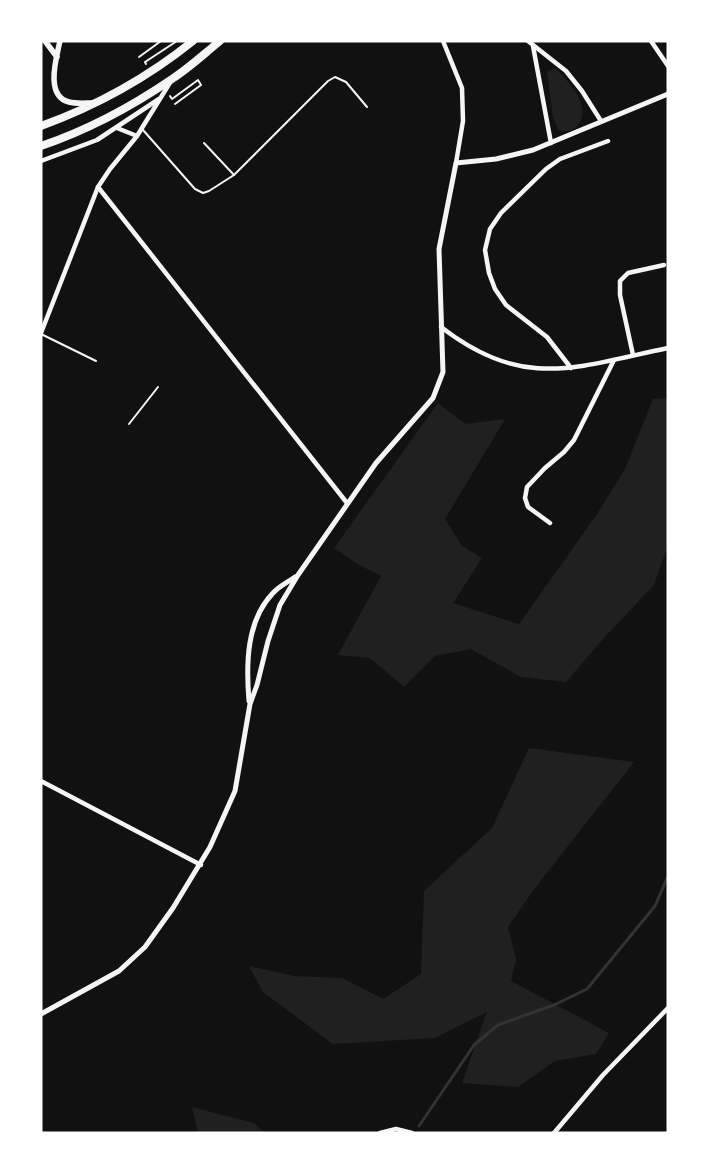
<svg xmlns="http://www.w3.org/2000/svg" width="709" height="1174" viewBox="0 0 709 1174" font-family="'Archivo Narrow',sans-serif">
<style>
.green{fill:#202020}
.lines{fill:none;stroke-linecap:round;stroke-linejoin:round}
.stream{stroke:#333;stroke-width:3}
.path{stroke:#f5f5f5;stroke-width:2}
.service{stroke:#f5f5f5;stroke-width:2}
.minor{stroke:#f5f5f5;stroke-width:4.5}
.tertiary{stroke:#f5f5f5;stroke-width:5}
.secondary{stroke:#f5f5f5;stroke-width:5.5}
.motorway{stroke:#f5f5f5;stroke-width:8}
</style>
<rect width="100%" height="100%" fill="#111"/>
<!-- green -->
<g class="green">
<path d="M 555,68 C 568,80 594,109 577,126 C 573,131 565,132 559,131 L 553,117 L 547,72 Z"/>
<polygon points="668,398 668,545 654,585 603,639 566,682 521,677 471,649 435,656 404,687 370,658 338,655 381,576 359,565 334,548 438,403 465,424 505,419 445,519 462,546 482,558 453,603 519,624 597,514 625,469 653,399"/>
<polygon points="529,748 634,762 535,888 508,927 516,959 511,981 609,1033 596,1054 555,1061 518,1087 462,1083 487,1012 435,1038 333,1044 263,992 249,966 294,976 342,978 383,999 421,974 424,891 492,828"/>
<polygon points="192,1107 254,1123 265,1133 198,1133"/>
</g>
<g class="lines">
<!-- stream -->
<polyline class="stream" points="419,1126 474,1045 498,1025 554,1005 587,989 655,906 668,876"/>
<!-- path -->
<g class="path">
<polyline points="139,57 161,41"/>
<polyline points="146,64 145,62 177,41"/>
<polyline points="170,96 172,99 198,80 201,85 175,104"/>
</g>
<!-- service -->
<g class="service">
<polyline points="143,130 195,189 203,193 209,191 234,175 204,143"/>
<polyline points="234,175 328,81 335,77 346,82 367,107"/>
<polyline points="41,334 96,361"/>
<polyline points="129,424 158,387"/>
</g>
<!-- minor -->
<g class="minor">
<polyline points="443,41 462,88 463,121 456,163"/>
<polyline points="528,41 566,71 582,91 601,121"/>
<polyline points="651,41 668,66"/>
<polyline points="533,46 551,143"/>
<polyline points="117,128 137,136"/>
<polyline points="41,161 97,140 159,99"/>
<polyline points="98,187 347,503"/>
<path d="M 441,327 C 524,391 576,367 668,348"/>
<polyline points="41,333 98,187 110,169 137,136 171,81"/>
<polyline points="633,355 620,295 620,281 628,273 664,265"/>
<polyline points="571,368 547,337 506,305 495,289 489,273 485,250 490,229 501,213 546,169 560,159 608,141"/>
<polyline points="550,523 528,507 525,498 527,487 545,468 564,452 574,440 614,360"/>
<polyline points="41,781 201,865"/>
<polyline points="380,1133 396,1129 412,1133"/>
<polyline points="554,1133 603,1075 668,1008"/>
</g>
<!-- tertiary -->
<g class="tertiary">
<path d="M 249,701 C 246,665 246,621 273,593 C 279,586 288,582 295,577"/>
<polyline points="41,1014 119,971 145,947 173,908 210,847 235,791 250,704 257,685 268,641 280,605 298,575 376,463 433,398 443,372 439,249 456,163 496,159 533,150 668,94"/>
</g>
<!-- secondary -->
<g class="secondary">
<polyline points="45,41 57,57"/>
<path d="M 60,41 C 56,59 45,96 69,102 C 76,104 85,103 93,103"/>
</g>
<!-- motorway -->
<g class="motorway">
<path d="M 41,126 C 96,106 147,78 193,41"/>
<path d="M 41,146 C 88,130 131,107 172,79 C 189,68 204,54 220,41"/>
</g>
</g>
<!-- border -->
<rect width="709" height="1174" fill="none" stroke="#ffffff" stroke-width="85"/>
</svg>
